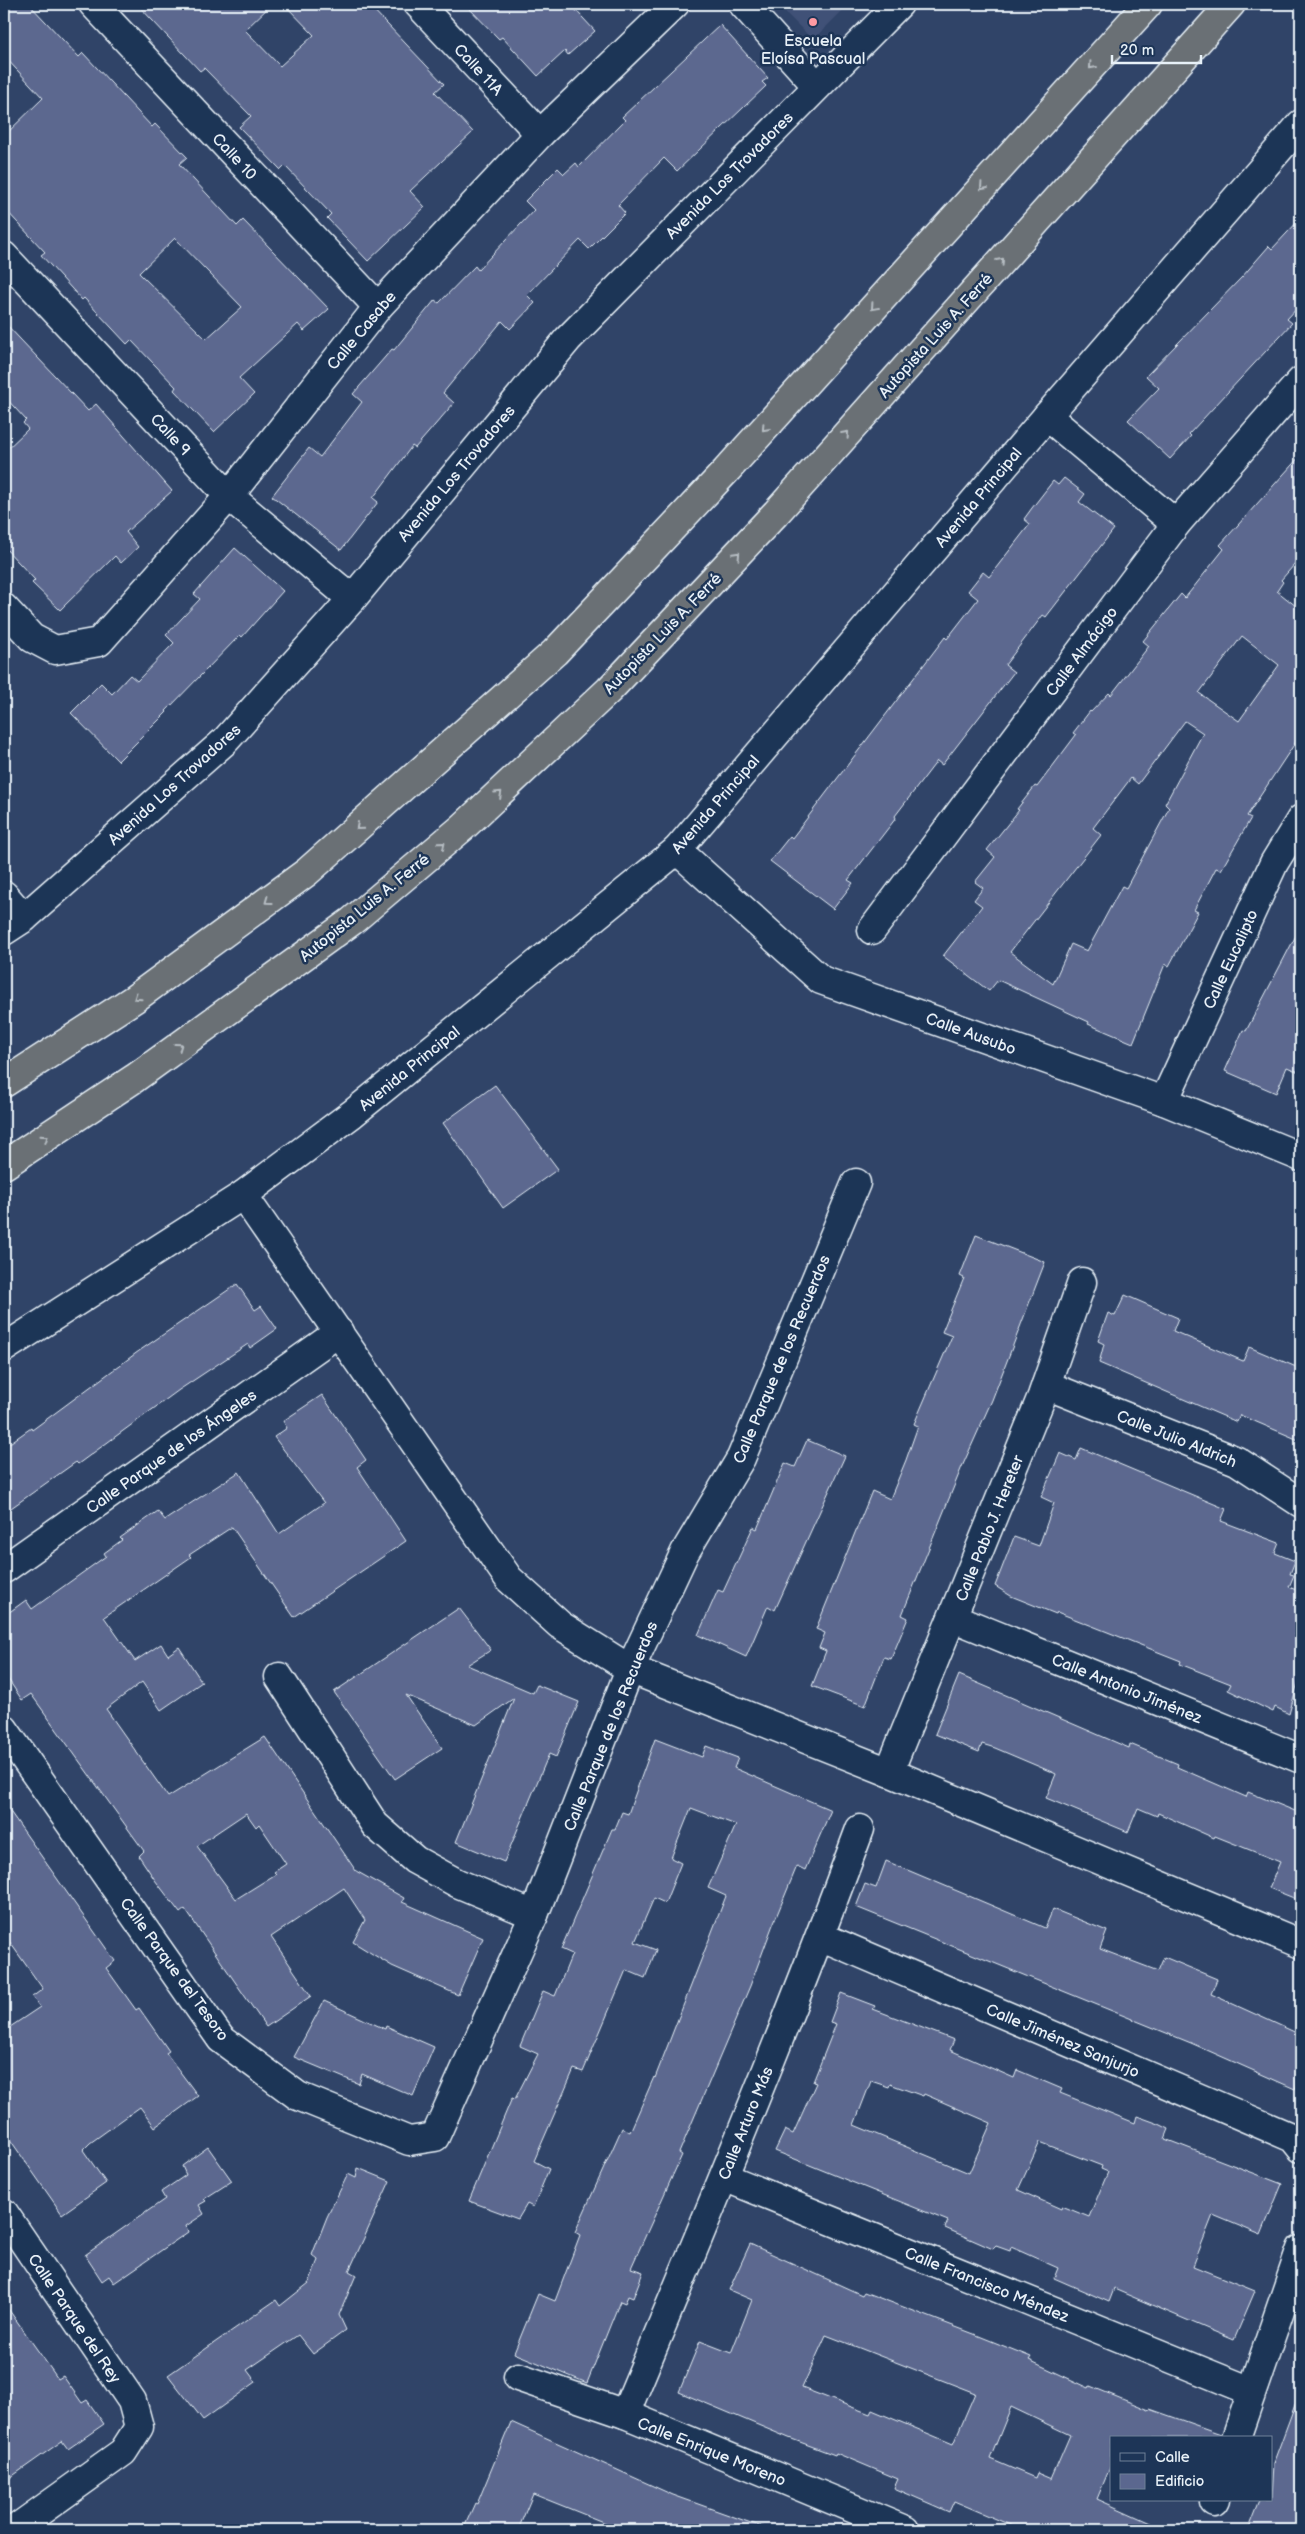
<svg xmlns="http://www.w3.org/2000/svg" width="1305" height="2534" viewBox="0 0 1305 2534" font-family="'Balsamiq Sans',sans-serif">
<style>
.built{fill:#405177}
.building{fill:#5b678f;stroke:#e8f1f8;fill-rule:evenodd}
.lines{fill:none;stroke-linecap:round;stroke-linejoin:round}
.minor-casing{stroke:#e8f1f8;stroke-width:31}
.motorway-casing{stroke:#e8f1f8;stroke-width:31}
.minor{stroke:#1d3557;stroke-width:28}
.motorway{stroke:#6a7074;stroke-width:28}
.oneway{stroke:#b6bdc3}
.poi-dot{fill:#ff9aa2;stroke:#1d3557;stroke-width:2}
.labels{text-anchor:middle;stroke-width:5;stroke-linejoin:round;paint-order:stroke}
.poi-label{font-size:16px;fill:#e8f1f8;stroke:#1d3557}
.street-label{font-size:16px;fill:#e8f1f8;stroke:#1d3557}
</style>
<rect width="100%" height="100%" fill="#304468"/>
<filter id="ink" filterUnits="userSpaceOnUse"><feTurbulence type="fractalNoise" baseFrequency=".02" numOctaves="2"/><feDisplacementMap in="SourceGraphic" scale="10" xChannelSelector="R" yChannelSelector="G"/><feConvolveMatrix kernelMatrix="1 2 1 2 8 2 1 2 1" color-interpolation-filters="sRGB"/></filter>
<g filter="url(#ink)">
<!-- built -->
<polygon class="built" points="777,4 849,4 813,40"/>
<!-- building -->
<g class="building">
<path d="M 4,4 L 29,4 L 79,57 L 83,53 L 152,127 L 155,124 L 187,157 L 179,164 L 237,226 L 243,220 L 329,309 L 304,331 L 298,324 L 239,378 L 254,394 L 214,432 L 174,390 L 176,387 L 131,340 L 127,344 L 84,298 L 82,300 L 41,255 L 45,252 L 4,208 L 4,136 L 43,98 L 4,56 ZM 175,238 L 242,307 L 206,339 L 139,273 Z"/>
<polygon points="137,4 272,4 245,30 280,66 314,35 284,4 368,4 444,84 435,92 473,132 410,191 425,207 368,261 327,218 331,214 285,166 281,170 239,127 251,116 204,68 200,71"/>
<polygon points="465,4 570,4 595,31 568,55 565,51 538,76 502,37 499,39"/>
<polygon points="720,25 768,78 762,82 766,86 677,171 664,158 618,205 625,213 589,249 580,240 527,295 535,303 510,329 502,321 443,393 454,403 415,448 412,446 373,498 378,502 341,550 272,496 309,448 320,457 362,402 353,394 392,349 394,350 435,300 439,303 475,266 478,270 534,210 525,201 558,168 564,174 576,163 579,167 625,120 622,117"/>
<polygon points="1301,218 1301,304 1287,319 1292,323 1189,434 1191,436 1170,459 1128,420 1159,388 1146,376 1242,277 1269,246 1272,249"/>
<polygon points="4,322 88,411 96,404 172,491 126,532 138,547 121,563 115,556 60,610 32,583 35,580 4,547 4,452 28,429 23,423 26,420 4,396"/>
<path d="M 1301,455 L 1301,557 L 1281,580 L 1283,582 L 1277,591 L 1301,610 L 1301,734 L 1247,816 L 1251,818 L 1221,870 L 1216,868 L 1194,910 L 1198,912 L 1169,966 L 1165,964 L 1133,1043 L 1088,1024 L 1089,1022 L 998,980 L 989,991 L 943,956 L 982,906 L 974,900 L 983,888 L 975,882 L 995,857 L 987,850 L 1019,810 L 1017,809 L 1035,786 L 1037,787 L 1076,735 L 1073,733 L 1090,711 L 1091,712 L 1109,693 L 1111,695 L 1149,646 L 1143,641 L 1181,594 L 1185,598 L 1224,549 L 1220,545 ZM 1242,636 L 1279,665 L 1239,721 L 1199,693 ZM 1185,721 L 1203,733 L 1165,804 L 1169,808 L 1126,888 L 1122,886 L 1087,951 L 1071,944 L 1053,984 L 1010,952 L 1101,835 L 1093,828 L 1131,778 L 1138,784 Z"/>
<polygon points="1064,478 1085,494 1079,502 1114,529 1046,617 1043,615 1005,665 1014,672 942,765 937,761 895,816 896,818 848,880 853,883 833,909 770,861 790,836 792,838 945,637 947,639 978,599 968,591 983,572 989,577 1030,524 1024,519 1032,508 1053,481 1058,485"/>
<polygon points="235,548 283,591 242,637 240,635 166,711 167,712 118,761 71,713 101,683 112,694 130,675 137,681 174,643 166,635 200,599 194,594"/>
<polygon points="1301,926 1301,1073 1287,1067 1276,1093 1225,1071 1243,1030 1246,1031"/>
<polygon points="495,1085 558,1169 503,1208 443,1123"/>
<polygon points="976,1235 1045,1262 992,1400 961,1469 902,1615 908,1618 891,1659 884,1657 865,1706 812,1686 826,1651 819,1648 825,1633 816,1629 872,1491 890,1499 906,1460 918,1426 914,1424 952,1336 942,1332 964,1278 960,1276"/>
<polygon points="237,1284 255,1310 261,1306 277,1329 250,1348 248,1344 179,1390 78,1464 76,1462 4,1513 4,1447 31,1428 32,1430 139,1351"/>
<polygon points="1125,1295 1178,1318 1173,1331 1243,1361 1249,1347 1301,1369 1301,1441 1240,1415 1237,1422 1099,1363 1104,1344 1098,1341 1108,1313 1115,1316"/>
<path d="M 322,1395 L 366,1460 L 357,1467 L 406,1541 L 294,1617 L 232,1527 L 189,1555 L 191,1557 L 104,1617 L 135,1661 L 161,1644 L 168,1655 L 179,1647 L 202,1682 L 161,1710 L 142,1682 L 106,1709 L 168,1797 L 265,1737 L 356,1871 L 404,1898 L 402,1902 L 483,1938 L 458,1995 L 392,1966 L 353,1942 L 365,1920 L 344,1888 L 271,1937 L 311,1996 L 266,2027 L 185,1909 L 180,1913 L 155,1880 L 139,1856 L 144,1851 L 31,1694 L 22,1700 L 4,1673 L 4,1616 L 26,1600 L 32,1609 L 106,1556 L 104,1553 L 122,1540 L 120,1538 L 158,1511 L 165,1520 L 239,1472 L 279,1534 L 324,1503 L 274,1437 L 287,1428 L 283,1421 ZM 246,1813 L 256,1827 L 259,1824 L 286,1864 L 274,1872 L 276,1874 L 236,1899 L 197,1846 Z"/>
<polygon points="807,1440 845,1456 775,1610 768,1606 746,1657 698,1635 718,1590 723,1592 753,1527 757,1529 785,1463 795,1467"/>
<polygon points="1081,1448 1226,1509 1221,1521 1279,1543 1275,1553 1295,1561 1290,1574 1294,1575 1289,1587 1301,1592 1301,1615 1294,1635 1301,1638 1301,1672 1289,1714 1275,1707 1273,1712 1228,1690 1231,1684 1180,1664 1181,1661 1057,1612 1056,1614 1011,1596 995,1586 1014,1537 1039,1546 1054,1503 1041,1497 1060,1453 1076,1460"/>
<polygon points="459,1608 491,1650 467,1665 533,1693 537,1685 579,1702 556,1757 549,1754 504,1862 456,1842 514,1698 476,1725 406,1695 442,1748 395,1779 334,1692"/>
<polygon points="959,1675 1129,1748 1130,1744 1178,1764 1177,1767 1246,1797 1248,1792 1300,1813 1301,1811 1301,1901 1269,1888 1280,1862 1215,1836 1214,1838 1158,1813 1157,1816 1138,1808 1128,1832 1046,1798 1056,1774 1054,1773 995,1748 982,1744 979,1752 935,1734"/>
<polygon points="655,1739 702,1757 706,1746 738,1758 734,1768 831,1810 805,1870 797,1866 772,1927 750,1986 679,2153 682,2155 631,2268 643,2272 633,2298 628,2296 625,2303 620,2301 587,2383 514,2353 538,2294 555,2301 580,2235 575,2232 622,2128 630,2132 654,2077 655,2078 726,1896 708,1888 736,1825 691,1808 671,1858 681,1863 665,1903 654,1898 635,1942 656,1950 645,1978 626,1970 583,2072 574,2069 534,2161 549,2169 533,2207 527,2204 518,2219 469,2201 512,2098 515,2099 538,2054 520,2046 543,1991 555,1996 572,1954 561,1949 612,1829 615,1829 622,1812 628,1814"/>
<polygon points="4,1803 115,1961 106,1968 136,2010 139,2008 169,2051 166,2053 198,2096 155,2127 140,2107 90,2143 83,2150 106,2183 62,2214 4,2131 4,2031 40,2007 32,1997 43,1989 4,1934"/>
<polygon points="886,1861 1045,1928 1053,1909 1107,1931 1100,1949 1158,1971 1164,1957 1217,1979 1211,1994 1301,2035 1301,2075 1295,2089 1191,2043 856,1907 865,1884 876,1888"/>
<path d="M 841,1993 L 875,2006 L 873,2009 L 954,2040 L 950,2050 L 1014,2078 L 1017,2070 L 1062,2089 L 1060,2093 L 1135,2123 L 1137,2116 L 1159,2124 L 1169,2129 L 1165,2139 L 1282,2184 L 1261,2235 L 1213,2215 L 1193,2266 L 1255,2291 L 1234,2340 L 1114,2289 L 1109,2302 L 1054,2278 L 1058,2268 L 1011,2247 L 1010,2251 L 996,2246 L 993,2249 L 945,2228 L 948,2221 L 775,2151 L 785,2130 L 793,2134 L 816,2083 L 813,2082 L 836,2024 L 830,2022 ZM 871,2081 L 889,2087 L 890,2084 L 923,2096 L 924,2094 L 991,2123 L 969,2173 L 854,2125 ZM 1040,2142 L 1102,2166 L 1101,2169 L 1108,2172 L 1089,2217 L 1062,2206 L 1061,2209 L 1018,2190 Z"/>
<polygon points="324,2001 385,2029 386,2026 434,2047 413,2096 362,2074 359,2084 294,2057"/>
<polygon points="208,2147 232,2181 204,2199 206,2201 199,2205 204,2214 186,2226 188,2232 114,2283 109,2276 102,2281 85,2255 165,2199 161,2192 186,2175 182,2166"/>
<polygon points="358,2168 390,2181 349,2271 356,2275 339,2315 346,2330 313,2354 298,2335 247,2370 256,2382 203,2420 168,2375 276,2300 280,2306 309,2283 318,2260 312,2255 327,2217 348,2174 356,2178"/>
<path d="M 750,2244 L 862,2295 L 864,2292 L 974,2334 L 1031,2357 L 1029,2360 L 1089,2388 L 1090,2386 L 1149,2410 L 1150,2409 L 1221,2434 L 1221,2438 L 1111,2438 L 1111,2465 L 1097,2499 L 1166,2530 L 1022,2530 L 954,2501 L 949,2512 L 894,2488 L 898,2479 L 836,2453 L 835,2455 L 789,2438 L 679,2392 L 700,2341 L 731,2353 L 752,2300 L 729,2290 ZM 826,2335 L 975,2393 L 953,2444 L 872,2410 L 870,2414 L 802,2388 ZM 1011,2407 L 1070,2435 L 1051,2479 L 1037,2473 L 1035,2478 L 990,2459 Z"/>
<polygon points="4,2303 58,2379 63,2376 82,2403 87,2400 104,2424 68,2449 62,2441 4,2482"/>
<polygon points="1299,2394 1301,2395 1301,2530 1248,2530 1260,2500 1271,2500 1273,2464"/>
<polygon points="511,2422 673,2495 765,2528 764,2530 623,2530 533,2494 518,2530 463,2530 475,2503 477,2504"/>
</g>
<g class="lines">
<defs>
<g id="minor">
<polyline points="93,4 378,307"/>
<polyline points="418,4 540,134"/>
<polyline points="743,4 817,86"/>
<polyline points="4,256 229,496 352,599"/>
<polyline points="1047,416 1176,524"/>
<polyline points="4,608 32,638 55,650 99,642 229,496 378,307 540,134 675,4"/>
<polyline points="677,850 821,980 1164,1101 1301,1157"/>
<polyline points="4,895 24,918"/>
<polyline points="872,930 1176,524 1301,381"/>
<polyline points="4,931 24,918 225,741 352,599 568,339 899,4"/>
<polyline points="1164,1101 1274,863 1301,819"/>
<polyline points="243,1195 509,1579 560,1625 630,1669 889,1772 1301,1944"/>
<polyline points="4,1348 243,1195 352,1114 677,850 1047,416 1301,124"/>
<polyline points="1046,1385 1237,1461 1301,1503"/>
<polyline points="4,1569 339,1332"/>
<polyline points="954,1618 1301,1759"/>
<polyline points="279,1677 375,1825 415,1860 457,1883 534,1915"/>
<polyline points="4,1729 221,2039 298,2096 409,2141 435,2137 534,1915 630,1669 685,1552 741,1458 856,1183"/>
<polyline points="889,1772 1042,1396 1082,1282"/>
<polyline points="820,1936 1293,2138 1301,2148"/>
<polyline points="724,2177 1251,2391"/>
<polyline points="4,2213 132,2401 139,2427 123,2452 14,2530"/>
<polyline points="518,2377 625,2414 905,2530"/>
<path d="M 625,2414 C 706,2220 787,2026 860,1829"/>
<polyline points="1236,2438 1301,2249"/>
<polyline points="1214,2502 1215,2500"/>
</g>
<g id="motorway">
<polyline points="4,1083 134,999 307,872 555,652 726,471 1148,4"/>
<polyline points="4,1165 135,1078 352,921 463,827 609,690 776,513 1231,4"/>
</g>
</defs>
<!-- minor casing -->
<use href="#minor" class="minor-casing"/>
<!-- motorway casing -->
<use href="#motorway" class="motorway-casing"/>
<!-- minor -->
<use href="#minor" class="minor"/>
<!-- motorway -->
<use href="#motorway" class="motorway"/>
</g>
<!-- one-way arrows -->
<defs><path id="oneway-chevron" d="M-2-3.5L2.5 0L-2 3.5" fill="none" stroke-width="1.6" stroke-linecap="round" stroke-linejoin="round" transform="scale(1.25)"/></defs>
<g class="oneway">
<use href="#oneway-chevron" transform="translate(1092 66) rotate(132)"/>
<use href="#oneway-chevron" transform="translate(983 187) rotate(132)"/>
<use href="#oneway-chevron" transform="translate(1001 261) rotate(-48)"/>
<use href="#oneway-chevron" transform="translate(874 307) rotate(132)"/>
<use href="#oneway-chevron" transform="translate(765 428) rotate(132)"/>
<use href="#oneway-chevron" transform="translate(846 434) rotate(-48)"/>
<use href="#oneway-chevron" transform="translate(737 555) rotate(-47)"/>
<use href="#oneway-chevron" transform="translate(499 794) rotate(-43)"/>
<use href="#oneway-chevron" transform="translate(359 827) rotate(139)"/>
<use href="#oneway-chevron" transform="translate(442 845) rotate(-40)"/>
<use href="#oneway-chevron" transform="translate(268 901) rotate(144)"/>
<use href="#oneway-chevron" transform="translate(137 997) rotate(145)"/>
<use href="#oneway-chevron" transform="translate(179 1046) rotate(-36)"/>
<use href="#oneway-chevron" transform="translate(45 1138) rotate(-34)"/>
</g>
</g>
<!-- markers -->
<circle class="poi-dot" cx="813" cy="22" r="5"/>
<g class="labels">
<!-- poi labels -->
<g class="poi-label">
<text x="813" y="46">Escuela<tspan x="813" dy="18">Eloísa Pascual</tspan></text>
</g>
<!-- street labels -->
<g class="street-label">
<text transform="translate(479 69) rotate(47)" y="6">Calle 11A</text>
<text transform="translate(235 156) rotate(47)" y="6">Calle 10</text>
<text transform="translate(729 175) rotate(-45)" y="6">Avenida Los Trovadores</text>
<text transform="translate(361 330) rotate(-50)" y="6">Calle Casabe</text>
<text transform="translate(935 335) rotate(-48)" y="6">Autopista Luis A. Ferré</text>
<text transform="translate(171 434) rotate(47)" y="6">Calle 9</text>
<text transform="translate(456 473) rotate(-50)" y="6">Avenida Los Trovadores</text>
<text transform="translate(978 497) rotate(-50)" y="6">Avenida Principal</text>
<text transform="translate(662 633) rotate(-46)" y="6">Autopista Luis A. Ferré</text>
<text transform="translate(1081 651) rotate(-53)" y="6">Calle Almácigo</text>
<text transform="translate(174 784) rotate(-42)" y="6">Avenida Los Trovadores</text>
<text transform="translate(715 804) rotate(-49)" y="6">Avenida Principal</text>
<text transform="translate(364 907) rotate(-39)" y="6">Autopista Luis A. Ferré</text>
<text transform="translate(1230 959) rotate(-65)" y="6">Calle Eucalipto</text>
<text transform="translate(971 1033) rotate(20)" y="6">Calle Ausubo</text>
<text transform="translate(409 1068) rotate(-39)" y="6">Avenida Principal</text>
<text transform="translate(781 1359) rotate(-67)" y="6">Calle Parque de los Recuerdos</text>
<text transform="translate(1177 1438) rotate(22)" y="6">Calle Julio Aldrich</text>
<text transform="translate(171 1451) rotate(-35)" y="6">Calle Parque de los Ángeles</text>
<text transform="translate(989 1528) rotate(-68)" y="6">Calle Pablo J. Hereter</text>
<text transform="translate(1127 1688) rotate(22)" y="6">Calle Antonio Jiménez</text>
<text transform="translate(610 1726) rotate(-68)" y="6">Calle Parque de los Recuerdos</text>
<text transform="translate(175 1969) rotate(54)" y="6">Calle Parque del Tesoro</text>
<text transform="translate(1063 2040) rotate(23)" y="6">Calle Jiménez Sanjurjo</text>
<text transform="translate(745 2123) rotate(-68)" y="6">Calle Arturo Más</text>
<text transform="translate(987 2284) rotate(22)" y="6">Calle Francisco Méndez</text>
<text transform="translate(75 2318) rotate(56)" y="6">Calle Parque del Rey</text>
<text transform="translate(712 2451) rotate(22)" y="6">Calle Enrique Moreno</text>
</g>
</g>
<!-- margin -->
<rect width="1305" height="2534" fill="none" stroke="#1d3557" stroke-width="20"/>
<rect x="10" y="10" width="1285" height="2514" fill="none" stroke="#e8f1f8" stroke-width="2" filter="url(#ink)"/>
<!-- legend -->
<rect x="1110" y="2436" width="162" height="65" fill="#1d3557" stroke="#6e8097"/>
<rect x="1120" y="2453" width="25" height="8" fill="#1d3557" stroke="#6e8097"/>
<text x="1155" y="2462" font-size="15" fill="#e8f1f8">Calle</text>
<rect x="1120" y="2474" width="25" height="15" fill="#5b678f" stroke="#6e8097"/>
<text x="1155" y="2486" font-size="15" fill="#e8f1f8">Edificio</text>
<!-- scale -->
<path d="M1112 55v8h89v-8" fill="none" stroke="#e8f1f8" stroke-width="2.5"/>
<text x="1120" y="55" font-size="15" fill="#e8f1f8" stroke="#1d3557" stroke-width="4" paint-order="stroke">20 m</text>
</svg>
